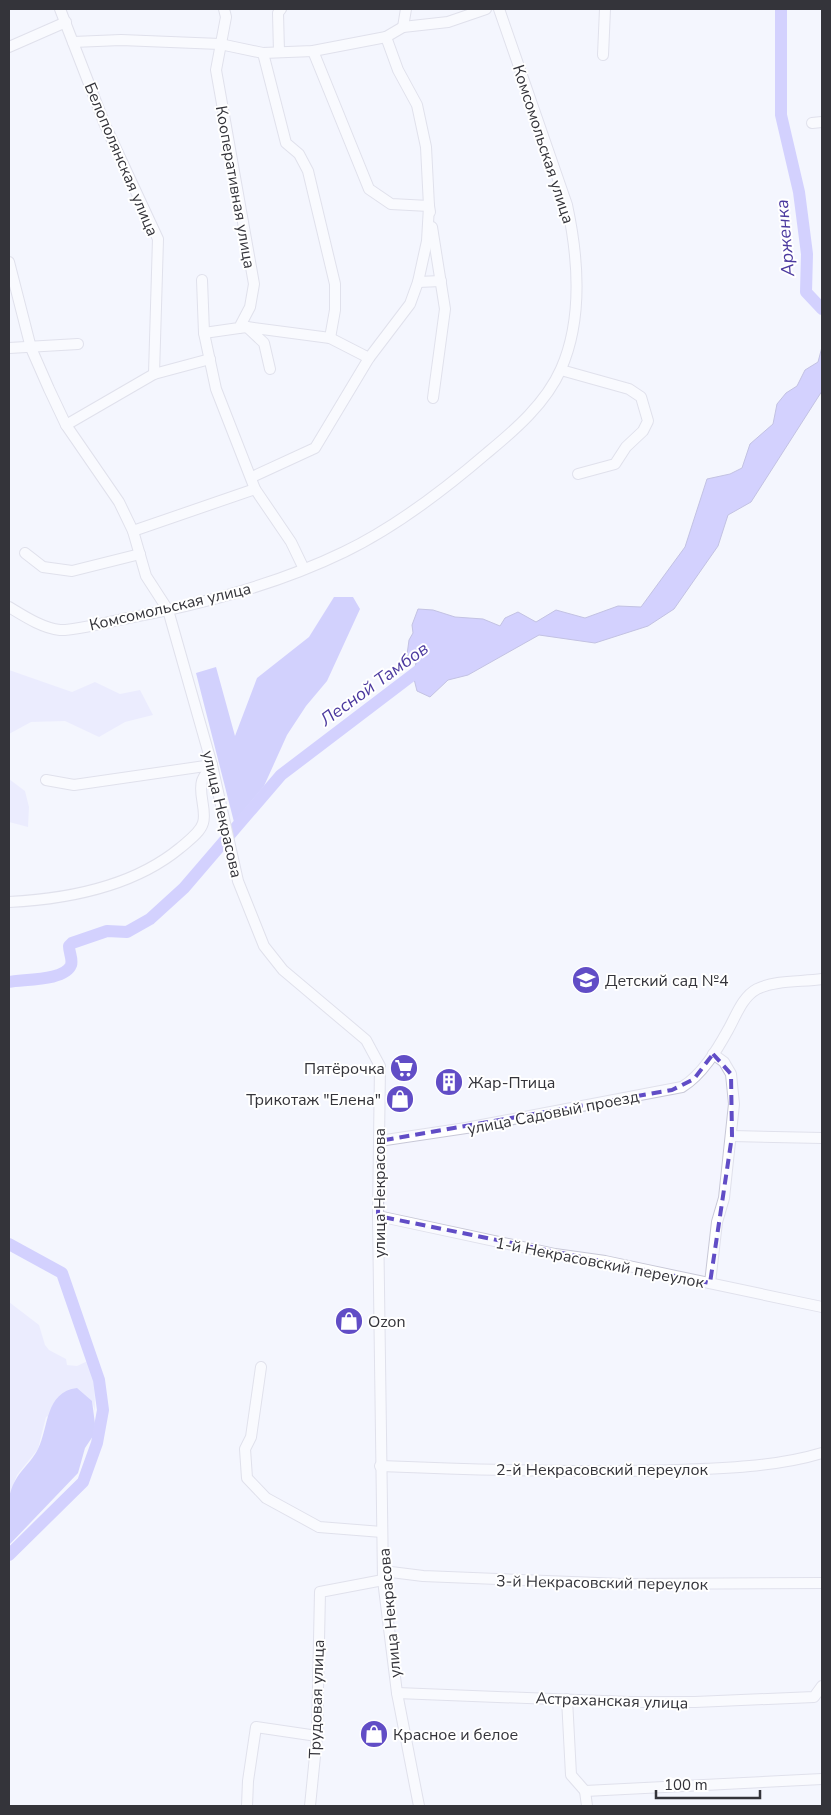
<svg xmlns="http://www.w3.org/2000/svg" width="831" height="1815" viewBox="0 0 831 1815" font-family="'Nunito Sans',sans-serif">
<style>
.green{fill:#e1e1fe}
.forest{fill:#a9a4fc}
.water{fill:#aaa5fe;stroke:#8783c3}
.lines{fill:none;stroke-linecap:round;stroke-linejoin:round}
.river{stroke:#aaa5fe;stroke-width:12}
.minor-casing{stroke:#c8c8d7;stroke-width:12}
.minor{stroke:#fff;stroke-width:10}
.marked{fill:none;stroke:#614dc6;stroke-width:4;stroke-dasharray:10 6;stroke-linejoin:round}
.labels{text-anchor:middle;stroke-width:4;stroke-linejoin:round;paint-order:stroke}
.street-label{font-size:16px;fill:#34343a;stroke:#fff}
.poi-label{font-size:16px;fill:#34343a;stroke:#fff;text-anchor:start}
.water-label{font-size:18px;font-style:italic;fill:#4c3a9f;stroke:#fff}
</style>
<rect width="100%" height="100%" fill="#f4f5fe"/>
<!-- green -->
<g class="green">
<polygon points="9,670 72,692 95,682 120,694 140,690 153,715 125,722 99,737 65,721 31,722 9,734"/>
<polygon points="9,779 25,791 29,807 28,827 9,822"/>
<polygon points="9,1302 39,1325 45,1345 49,1350 66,1359 67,1365 77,1366 94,1358 95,1411 92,1401 46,1417 38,1449 17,1475 9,1496"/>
</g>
<!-- forest -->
<g class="forest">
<polygon points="334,597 353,597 360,609 327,681 306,706 287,735 264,786 234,822 196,673 216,667 235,736 257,678 309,637"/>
<path d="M 77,1388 L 92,1401 L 95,1424 L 93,1436 L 85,1448 L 78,1473 L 9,1545 C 9,1531 6,1512 9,1498 C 14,1473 28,1468 38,1449 C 49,1427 45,1392 77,1388 Z"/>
</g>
<!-- water -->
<polygon class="water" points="822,347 822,391 751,502 728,515 718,546 674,609 648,626 595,643 539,635 468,675 448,680 430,697 417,691 413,675 416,663 407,655 409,640 413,633 412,625 418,609 433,610 455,617 483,619 500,626 505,618 518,612 536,622 556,610 585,618 618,606 641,607 685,547 707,479 730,474 742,468 750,444 773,424 777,404 786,393 797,386 805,370 818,362"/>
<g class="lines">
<!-- river -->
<g class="river">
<polyline points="781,9 781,115 799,192 807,254 806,292 822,309"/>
<path d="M 9,982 C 23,979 65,981 71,965 C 73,959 69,953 69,946 L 72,943 L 107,931 L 127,932 L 150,919 L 184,888 L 281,775 L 427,664"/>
<polyline points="9,1244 62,1273 99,1380 103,1410 97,1443 83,1482 9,1555"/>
</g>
<defs>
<g id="minor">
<polyline points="60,9 105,125 158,239 154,374"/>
<polyline points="403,27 406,9"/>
<polyline points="73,42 121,40 220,44 263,53 313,51 386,37 403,27 448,22 486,9"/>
<polyline points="9,47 66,22"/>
<polyline points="313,51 369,189 391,204 429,206 430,212"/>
<polyline points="279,52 278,13 281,9"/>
<polyline points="263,53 286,143 299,154 308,171 335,284 335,310 330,338"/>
<polyline points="603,55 605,9"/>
<polyline points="812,123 822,122"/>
<polyline points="432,227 445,309 433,398"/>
<polyline points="9,262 31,348 49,389 66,425 119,502 133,531 146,576 168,610 212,765 238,881 264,946 283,970 366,1040 380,1066 378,1216 383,1580 397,1693 419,1806"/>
<polyline points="202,280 204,333 216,389 255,489 291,542 304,569"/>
<polyline points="418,282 441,281"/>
<polyline points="247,327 264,343 270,369"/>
<polyline points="239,328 247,327 330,338 369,358"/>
<polyline points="204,333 239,328 250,307 254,284 216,70 226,17 224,9"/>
<polyline points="9,348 78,344"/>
<polyline points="561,370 629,389 641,397 648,421 643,431 626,447 615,464 578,474"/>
<polyline points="66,425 154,374 210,359"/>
<polyline points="252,477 315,448 369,358 410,304 418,282 427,241 429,206 426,147 417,105 398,70 386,37"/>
<polyline points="133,531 255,489"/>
<polyline points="25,553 43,567 72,571 140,554"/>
<path d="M 9,607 C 24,616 42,628 60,630 C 73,631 113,621 128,618 C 202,604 276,585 344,552 C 396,527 444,490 487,453 C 515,430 546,403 561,369 C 583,319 578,256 567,205 L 499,9"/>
<polyline points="46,780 74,785 212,765"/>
<path d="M 9,902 C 68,899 134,886 180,848 C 188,841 200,833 203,823 C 207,810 198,794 202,781 C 204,775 209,770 212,765"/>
<polyline points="732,1136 822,1138"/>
<path d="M 379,1141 L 466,1128 L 682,1087 C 702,1075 717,1050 728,1030 C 736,1016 742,997 757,989 C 775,980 802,982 822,979"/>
<polyline points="378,1216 555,1254 605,1261 822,1307"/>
<polyline points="710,1283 717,1222 724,1198 734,1104 731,1074 724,1062 713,1054"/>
<polyline points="261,1367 251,1437 245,1449 247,1478 266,1498 319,1527 382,1532"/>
<path d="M 380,1466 C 478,1470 578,1473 676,1470 C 724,1468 776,1467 822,1453"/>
<polyline points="383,1571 423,1576 623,1584 822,1583"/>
<polyline points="397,1693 629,1702 695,1702 814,1697 822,1686"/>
<polyline points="567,1699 571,1775 585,1791 587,1806"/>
<polyline points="585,1791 822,1779"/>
<polyline points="247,1806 248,1781 256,1727 317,1736"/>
<polyline points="310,1806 317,1736 320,1592 383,1580"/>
</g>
</defs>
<!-- minor casing -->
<use href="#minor" class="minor-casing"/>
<!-- minor -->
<use href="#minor" class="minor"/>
</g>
<!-- marked area -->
<path d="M0 0H831V1815H0ZM 713,1054 L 731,1074 L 732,1136 L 710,1283 L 378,1216 L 379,1141 L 672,1090 L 694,1079 Z" fill="#f4f5fe" fill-opacity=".55" fill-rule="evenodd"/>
<path class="marked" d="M 713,1054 L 731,1074 L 732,1136 L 710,1283 L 378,1216 L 379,1141 L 672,1090 L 694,1079 Z"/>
<!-- icons -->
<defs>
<symbol id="school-disc" viewBox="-11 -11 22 22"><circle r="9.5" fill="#614dc6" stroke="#fff"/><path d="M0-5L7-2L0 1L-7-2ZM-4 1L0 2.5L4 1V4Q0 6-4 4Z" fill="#fff"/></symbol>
<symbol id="supermarket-disc" viewBox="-11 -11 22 22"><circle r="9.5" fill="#614dc6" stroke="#fff"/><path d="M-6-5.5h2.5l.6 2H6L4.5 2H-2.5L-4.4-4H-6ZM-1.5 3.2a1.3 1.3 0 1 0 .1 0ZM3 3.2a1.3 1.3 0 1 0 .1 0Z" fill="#fff"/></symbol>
<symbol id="building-disc" viewBox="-11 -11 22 22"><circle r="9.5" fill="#614dc6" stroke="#fff"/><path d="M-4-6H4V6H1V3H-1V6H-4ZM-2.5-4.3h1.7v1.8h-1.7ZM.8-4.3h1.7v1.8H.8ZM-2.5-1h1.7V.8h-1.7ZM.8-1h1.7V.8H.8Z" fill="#fff"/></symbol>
<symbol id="shop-disc" viewBox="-11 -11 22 22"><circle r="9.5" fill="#614dc6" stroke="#fff"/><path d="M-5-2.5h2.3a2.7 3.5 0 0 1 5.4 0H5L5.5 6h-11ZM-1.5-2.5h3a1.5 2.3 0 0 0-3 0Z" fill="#fff"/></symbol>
</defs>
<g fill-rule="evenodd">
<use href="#school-disc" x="570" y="964" width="32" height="32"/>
<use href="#supermarket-disc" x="388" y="1052" width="32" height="32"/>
<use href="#building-disc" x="433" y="1066" width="32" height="32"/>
<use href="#shop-disc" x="384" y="1083" width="32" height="32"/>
<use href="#shop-disc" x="333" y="1305" width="32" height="32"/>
<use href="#shop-disc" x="358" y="1718" width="32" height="32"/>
</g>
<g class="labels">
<!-- street labels -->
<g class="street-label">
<text transform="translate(544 144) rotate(72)" y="6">Комсомольская улица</text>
<text transform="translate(122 159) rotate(67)" y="6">Белополянская улица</text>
<text transform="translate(236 187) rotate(80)" y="6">Кооперативная улица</text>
<text transform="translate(170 606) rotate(-13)" y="6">Комсомольская улица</text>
<text transform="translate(223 814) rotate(77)" y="6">улица Некрасова</text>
<text transform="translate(553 1112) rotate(-11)" y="6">улица Садовый проезд</text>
<text transform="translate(379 1193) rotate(-90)" y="6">улица Некрасова</text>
<text transform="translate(600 1262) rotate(11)" y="6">1-й Некрасовский переулок</text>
<text x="602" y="1475">2-й Некрасовский переулок</text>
<text transform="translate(602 1582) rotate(1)" y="6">3-й Некрасовский переулок</text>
<text transform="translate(389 1613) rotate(-95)" y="6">улица Некрасова</text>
<text transform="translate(316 1699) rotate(-88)" y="6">Трудовая улица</text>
<text transform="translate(612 1700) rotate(2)" y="6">Астраханская улица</text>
</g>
<!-- poi labels -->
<g class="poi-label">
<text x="605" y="986">Детский сад №4</text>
<text x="385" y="1074" text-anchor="end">Пятёрочка</text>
<text x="468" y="1088">Жар-Птица</text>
<text x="381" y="1105" text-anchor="end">Трикотаж "Елена"</text>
<text x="368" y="1327">Ozon</text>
<text x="393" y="1740">Красное и белое</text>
</g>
<!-- water labels -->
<g class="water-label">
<text transform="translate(785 238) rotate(-95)" y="6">Арженка</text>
<text transform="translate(374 684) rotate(-36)" y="6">Лесной Тамбов</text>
</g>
</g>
<!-- border -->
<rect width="831" height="1815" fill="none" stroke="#34343a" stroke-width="20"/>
<!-- scale -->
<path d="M656 1790v8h104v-8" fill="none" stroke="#34343a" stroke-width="2.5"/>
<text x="664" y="1790" font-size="15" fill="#34343a" stroke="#ffffff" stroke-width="4" paint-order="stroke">100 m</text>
</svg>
